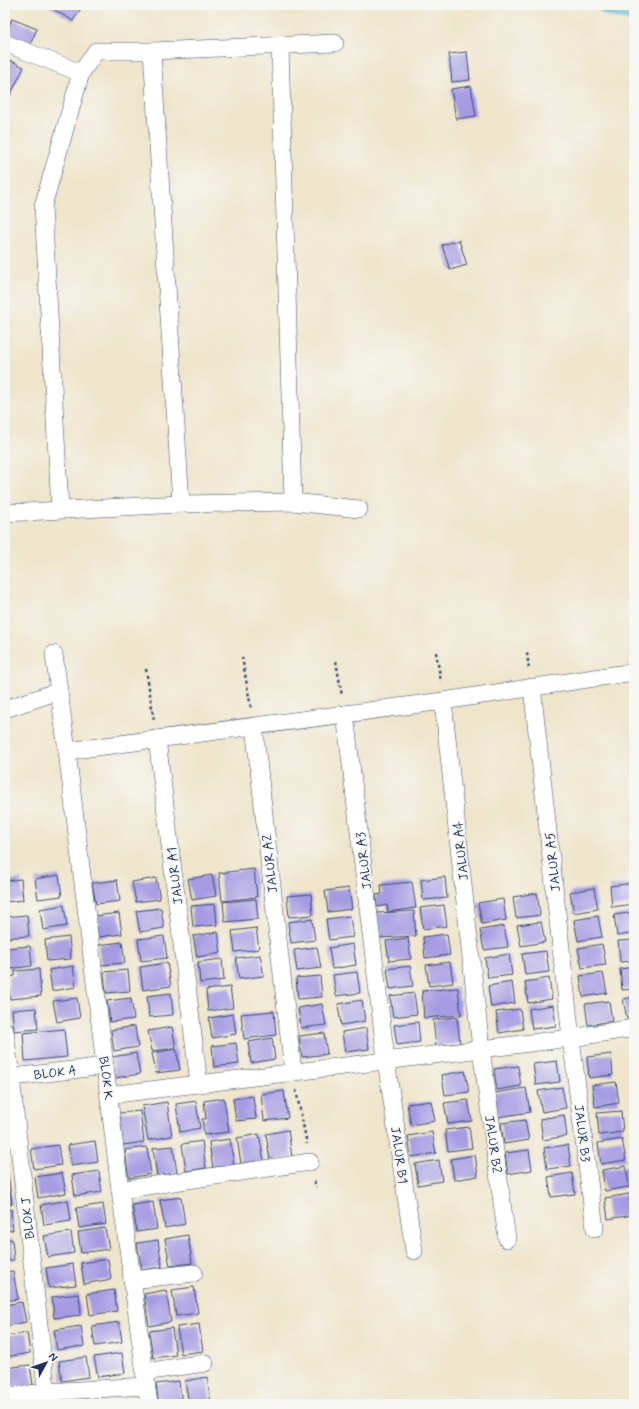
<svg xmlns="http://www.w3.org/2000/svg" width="639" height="1409" viewBox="0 0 639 1409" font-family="Mynerve,sans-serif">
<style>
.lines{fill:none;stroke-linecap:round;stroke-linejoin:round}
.canal{stroke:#4eaacc;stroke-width:22}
.building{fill:#a69be3}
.minor-casing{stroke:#3b4a6e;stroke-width:18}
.path{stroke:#3b4a6e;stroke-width:2.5;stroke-dasharray:3 3;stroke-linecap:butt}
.minor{stroke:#fff;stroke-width:17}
.labels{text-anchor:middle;stroke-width:3;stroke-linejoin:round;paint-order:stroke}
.street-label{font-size:13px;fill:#1b2f5e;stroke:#f6f6f2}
</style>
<rect width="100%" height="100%" fill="#f6f6f2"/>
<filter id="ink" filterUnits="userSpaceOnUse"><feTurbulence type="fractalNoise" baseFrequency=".025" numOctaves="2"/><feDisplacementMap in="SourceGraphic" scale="8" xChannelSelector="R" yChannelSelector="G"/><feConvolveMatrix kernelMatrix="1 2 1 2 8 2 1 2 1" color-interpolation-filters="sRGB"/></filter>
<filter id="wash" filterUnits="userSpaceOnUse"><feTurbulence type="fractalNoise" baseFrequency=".012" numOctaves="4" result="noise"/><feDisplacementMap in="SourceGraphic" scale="16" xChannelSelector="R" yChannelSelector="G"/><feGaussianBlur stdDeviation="0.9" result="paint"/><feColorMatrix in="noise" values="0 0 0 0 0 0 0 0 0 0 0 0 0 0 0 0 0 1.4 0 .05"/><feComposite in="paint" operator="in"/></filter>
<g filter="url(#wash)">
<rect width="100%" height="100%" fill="#eee5cb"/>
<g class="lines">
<!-- canal -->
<polyline class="canal" points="609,5 634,12"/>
</g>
<g id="blocks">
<!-- building -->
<g class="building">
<polygon points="47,5 83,5 73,21"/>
<polygon points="12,19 37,29 29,47 5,35"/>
<polygon points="467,52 470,80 452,82 449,54"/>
<polygon points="5,58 24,67 5,106"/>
<polygon points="471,86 476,116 456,119 451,89"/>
<polygon points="459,240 467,265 450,270 442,245"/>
<polygon points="254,869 257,897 222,901 219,873"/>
<polygon points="59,875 62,896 38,899 35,879"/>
<polygon points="212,875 216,896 192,900 188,879"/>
<polygon points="445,877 447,898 423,900 421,880"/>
<polygon points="156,878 160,899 136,902 132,882"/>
<polygon points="21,879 23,900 5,902 5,881"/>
<polygon points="117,880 120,901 96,904 92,883"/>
<polygon points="412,882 416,908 388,912 387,905 377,907 376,895 382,894 381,885"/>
<polygon points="634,883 634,904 612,907 610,886"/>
<polygon points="349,888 352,909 328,912 325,891"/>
<polygon points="594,888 598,909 574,913 570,892"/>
<polygon points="537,893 540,915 516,918 513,897"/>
<polygon points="311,894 313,915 289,917 287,896"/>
<polygon points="256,899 258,919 225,922 223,902"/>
<polygon points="503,899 506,920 482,924 478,903"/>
<polygon points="215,904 217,925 193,927 191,906"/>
<polygon points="64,905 67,926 43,930 40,909"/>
<polygon points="444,905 447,926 423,929 420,908"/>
<polygon points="161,908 164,928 140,932 136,911"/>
<polygon points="414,911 416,936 379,938 377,913"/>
<polygon points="634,912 634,933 617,936 614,915"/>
<polygon points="119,913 122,934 98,937 95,916"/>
<polygon points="27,915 29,936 5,938 5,917"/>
<polygon points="350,916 353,937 329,940 326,919"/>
<polygon points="598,916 602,937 578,941 574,920"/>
<polygon points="312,919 315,940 291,943 288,922"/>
<polygon points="541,922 545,942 521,946 517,925"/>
<polygon points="504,926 508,947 484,950 480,930"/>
<polygon points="256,928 259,949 235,952 232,931"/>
<polygon points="218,932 221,953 197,957 193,936"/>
<polygon points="447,934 450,955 425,958 423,937"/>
<polygon points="164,936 167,958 141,961 138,939"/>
<polygon points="69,937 71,959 47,961 45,940"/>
<polygon points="408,938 411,959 389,961 386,941"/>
<polygon points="634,940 634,961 620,962 618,941"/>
<polygon points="122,942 125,963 101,965 98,945"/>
<polygon points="353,944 356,965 332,969 329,948"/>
<polygon points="602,944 606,965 582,968 578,948"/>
<polygon points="30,946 32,966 8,969 6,948"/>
<polygon points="317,947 321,968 297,971 294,950"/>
<polygon points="546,951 549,972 525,975 522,954"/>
<polygon points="509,954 512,975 488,978 485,958"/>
<polygon points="260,955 264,976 239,979 236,958"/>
<polygon points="222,959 224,980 200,983 198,962"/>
<polygon points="450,962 453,983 429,986 426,965"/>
<polygon points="167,963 171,986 143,990 140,967"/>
<polygon points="73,966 76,987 52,991 49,970"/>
<polygon points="410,966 413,986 390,989 387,969"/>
<polygon points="634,967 634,989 622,990 620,969"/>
<polygon points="39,969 41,996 10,999 8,977 15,976 15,971"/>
<polygon points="128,970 130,991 106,993 104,972"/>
<polygon points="357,972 360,993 336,996 333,975"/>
<polygon points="603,973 607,993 583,997 580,976"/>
<polygon points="320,976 322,997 298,999 296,978"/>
<polygon points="549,978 552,999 528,1003 525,982"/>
<polygon points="512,982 515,1003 491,1007 488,986"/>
<polygon points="230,987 233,1008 208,1011 206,990"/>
<polygon points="458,988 461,1015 424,1018 422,991"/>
<polygon points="171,993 173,1015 149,1017 147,996"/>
<polygon points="414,993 417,1014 393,1017 390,996"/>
<polygon points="634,997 634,1018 627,1019 623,999"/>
<polygon points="77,998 80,1018 57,1022 53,1001"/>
<polygon points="131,998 134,1019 110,1022 107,1001"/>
<polygon points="362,1000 365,1021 341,1025 338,1004"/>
<polygon points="609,1001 612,1021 588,1025 585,1004"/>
<polygon points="322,1004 326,1025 301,1028 298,1008"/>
<polygon points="553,1005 556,1026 532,1029 529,1009"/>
<polygon points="36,1008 38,1029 14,1031 12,1010"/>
<polygon points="520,1009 523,1029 499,1033 496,1012"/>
<polygon points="274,1011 276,1035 244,1039 241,1014"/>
<polygon points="233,1014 236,1034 212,1038 209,1018"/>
<polygon points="457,1017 460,1043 436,1046 433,1020"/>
<polygon points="418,1022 420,1042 397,1045 394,1025"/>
<polygon points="135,1026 138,1047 114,1051 111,1030"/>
<polygon points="172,1027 176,1048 152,1051 148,1031"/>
<polygon points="366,1028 369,1049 345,1052 342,1032"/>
<polygon points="64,1029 67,1057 25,1061 23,1033"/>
<polygon points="324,1033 327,1054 302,1057 299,1036"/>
<polygon points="272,1038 275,1059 251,1063 248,1042"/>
<polygon points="236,1043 239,1064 214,1067 212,1046"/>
<polygon points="176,1049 180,1070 156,1073 152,1053"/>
<polygon points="136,1053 140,1074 115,1078 112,1057"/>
<polygon points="611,1054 613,1075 589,1078 587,1057"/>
<polygon points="557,1061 560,1082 536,1085 533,1064"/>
<polygon points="518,1066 521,1086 497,1090 494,1069"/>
<polygon points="465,1071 469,1092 445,1095 442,1075"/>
<polygon points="631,1080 634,1080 634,1095 633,1095"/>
<polygon points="616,1082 619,1103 595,1107 592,1085"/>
<polygon points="562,1087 566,1108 542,1112 538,1091"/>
<polygon points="526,1088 530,1112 498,1117 494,1093"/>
<polygon points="284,1091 288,1118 264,1121 261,1094"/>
<polygon points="253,1096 256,1119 236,1121 233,1099"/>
<polygon points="224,1098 229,1132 204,1135 202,1119 206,1119 204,1101"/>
<polygon points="468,1100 472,1121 448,1124 444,1103"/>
<polygon points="196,1101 200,1128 180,1132 176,1104"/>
<polygon points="431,1101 435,1121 411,1125 407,1104"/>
<polygon points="167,1102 172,1136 148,1140 142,1106"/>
<polygon points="140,1111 144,1142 123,1145 119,1113"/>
<polygon points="621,1111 623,1132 599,1135 597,1113"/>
<polygon points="564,1115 567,1136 543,1140 540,1119"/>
<polygon points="525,1120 529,1140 504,1144 501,1123"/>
<polygon points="469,1127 472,1148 448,1151 445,1130"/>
<polygon points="288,1130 292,1157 270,1161 266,1134"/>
<polygon points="432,1132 436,1153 411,1157 408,1136"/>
<polygon points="259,1134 264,1161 241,1164 237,1138"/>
<polygon points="230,1139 234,1166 213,1169 209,1142"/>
<polygon points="622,1139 626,1160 601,1164 598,1143"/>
<polygon points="95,1141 98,1162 71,1166 68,1145"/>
<polygon points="202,1141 206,1168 186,1171 182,1144"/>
<polygon points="58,1145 61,1165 34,1169 31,1149"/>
<polygon points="568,1145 571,1166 547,1169 544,1148"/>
<polygon points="173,1146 177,1173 157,1176 153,1148"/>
<polygon points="147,1147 151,1174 129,1178 125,1150"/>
<polygon points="529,1150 532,1170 508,1174 505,1153"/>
<polygon points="475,1155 478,1176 454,1180 451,1159"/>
<polygon points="439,1160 442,1181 418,1185 415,1164"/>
<polygon points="626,1166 629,1187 605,1191 602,1170"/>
<polygon points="99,1171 102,1192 75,1196 72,1175"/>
<polygon points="62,1173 66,1193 38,1198 35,1177"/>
<polygon points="572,1173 575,1194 551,1197 548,1177"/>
<polygon points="8,1174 12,1204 5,1206 5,1175"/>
<polygon points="629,1194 633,1215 608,1219 605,1198"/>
<polygon points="181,1197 185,1224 165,1228 160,1200"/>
<polygon points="68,1200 71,1221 44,1225 41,1205"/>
<polygon points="153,1202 157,1229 137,1232 132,1205"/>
<polygon points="103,1204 106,1224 79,1228 76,1208"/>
<polygon points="11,1209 13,1230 5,1230 5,1210"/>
<polygon points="105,1228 109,1249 81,1253 78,1232"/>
<polygon points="71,1232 74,1253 48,1257 44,1236"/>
<polygon points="188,1235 192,1263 170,1266 165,1239"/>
<polygon points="12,1239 14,1260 5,1261 5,1240"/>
<polygon points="158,1240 162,1267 142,1270 137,1243"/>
<polygon points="108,1259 111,1279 84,1284 81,1263"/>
<polygon points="73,1264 76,1285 49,1288 46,1268"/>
<polygon points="13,1271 18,1299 5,1301 5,1272"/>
<polygon points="194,1287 198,1313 176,1316 172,1290"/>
<polygon points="114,1290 117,1311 90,1315 87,1294"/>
<polygon points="166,1290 171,1322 149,1326 144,1294"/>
<polygon points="79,1294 81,1315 54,1318 52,1297"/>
<polygon points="22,1302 26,1322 5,1326 5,1305"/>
<polygon points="119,1322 122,1342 95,1346 92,1326"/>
<polygon points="199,1324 203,1351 181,1354 177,1327"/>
<polygon points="81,1326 84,1346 57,1350 54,1330"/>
<polygon points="172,1328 176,1355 153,1358 149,1331"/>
<polygon points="27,1333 30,1353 5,1357 5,1336"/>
<polygon points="122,1353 125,1373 98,1377 94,1357"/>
<polygon points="86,1357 89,1377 62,1381 59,1361"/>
<polygon points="30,1365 33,1385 6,1389 5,1368"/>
<polygon points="207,1377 211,1404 189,1404 185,1381"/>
<polygon points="179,1381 182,1404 159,1404 156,1384"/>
</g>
</g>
</g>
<g filter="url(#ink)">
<use href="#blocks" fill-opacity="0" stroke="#3b4a6e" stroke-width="1"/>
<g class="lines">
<defs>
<g id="minor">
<polyline points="5,43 81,73 96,51 152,51 335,43"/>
<polyline points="280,45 293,502"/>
<polyline points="152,51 181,504"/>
<polyline points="60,509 43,206 81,73"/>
<polyline points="5,513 181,504 293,502 359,509"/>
<polyline points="54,654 67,751 120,1190 149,1404"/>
<polyline points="532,687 571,1038 595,1229"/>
<polyline points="443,701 481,1049 507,1239"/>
<polyline points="5,709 59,691"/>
<polyline points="345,714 386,1060 414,1251"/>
<polyline points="254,726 293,1072"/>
<polyline points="157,739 199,1084"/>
<polyline points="67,751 443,701 634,672"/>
<polyline points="5,1031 11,1077 48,1404"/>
<polyline points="5,1078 105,1066"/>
<polyline points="109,1095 571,1038 634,1028"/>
<polyline points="120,1190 310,1162"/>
<polyline points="132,1280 194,1273"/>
<polyline points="144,1372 205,1363"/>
<polyline points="5,1397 46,1392 146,1386"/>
</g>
</defs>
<!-- minor casing -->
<use href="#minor" class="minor-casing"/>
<!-- path -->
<g class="path">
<polyline points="436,652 441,682"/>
<polyline points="527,653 529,669"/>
<polyline points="242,657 251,708"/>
<polyline points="336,661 342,696"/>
<polyline points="146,669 154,720"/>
<polyline points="296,1090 307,1144"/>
<polyline points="314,1181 316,1187"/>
</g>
<!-- minor -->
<use href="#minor" class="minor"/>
</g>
</g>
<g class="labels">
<!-- street labels -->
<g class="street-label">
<text transform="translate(460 851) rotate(-96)" y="5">JALUR A4</text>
<text transform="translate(363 861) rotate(-97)" y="5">JALUR A3</text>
<text transform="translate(552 862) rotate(-96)" y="5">JALUR A5</text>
<text transform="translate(269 864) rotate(-96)" y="5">JALUR A2</text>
<text transform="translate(174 876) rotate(-97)" y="5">JALUR A1</text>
<text transform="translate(55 1072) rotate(-7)" y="5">BLOK A</text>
<text transform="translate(107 1078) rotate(83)" y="5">BLOK K</text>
<text transform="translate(583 1133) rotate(83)" y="5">JALUR B3</text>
<text transform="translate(494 1144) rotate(82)" y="5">JALUR B2</text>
<text transform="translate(400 1155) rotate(82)" y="5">JALUR B1</text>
<text transform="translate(27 1218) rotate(-96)" y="5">BLOK J</text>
</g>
</g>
<!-- margin -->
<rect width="639" height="1409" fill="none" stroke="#f6f6f2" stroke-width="20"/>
<!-- north arrow -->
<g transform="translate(46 1363) rotate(50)" stroke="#f6f6f2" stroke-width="3" paint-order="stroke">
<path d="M0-3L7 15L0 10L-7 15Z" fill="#1b2f5e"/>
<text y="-6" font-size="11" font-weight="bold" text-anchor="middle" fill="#1b2f5e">N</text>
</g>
</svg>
